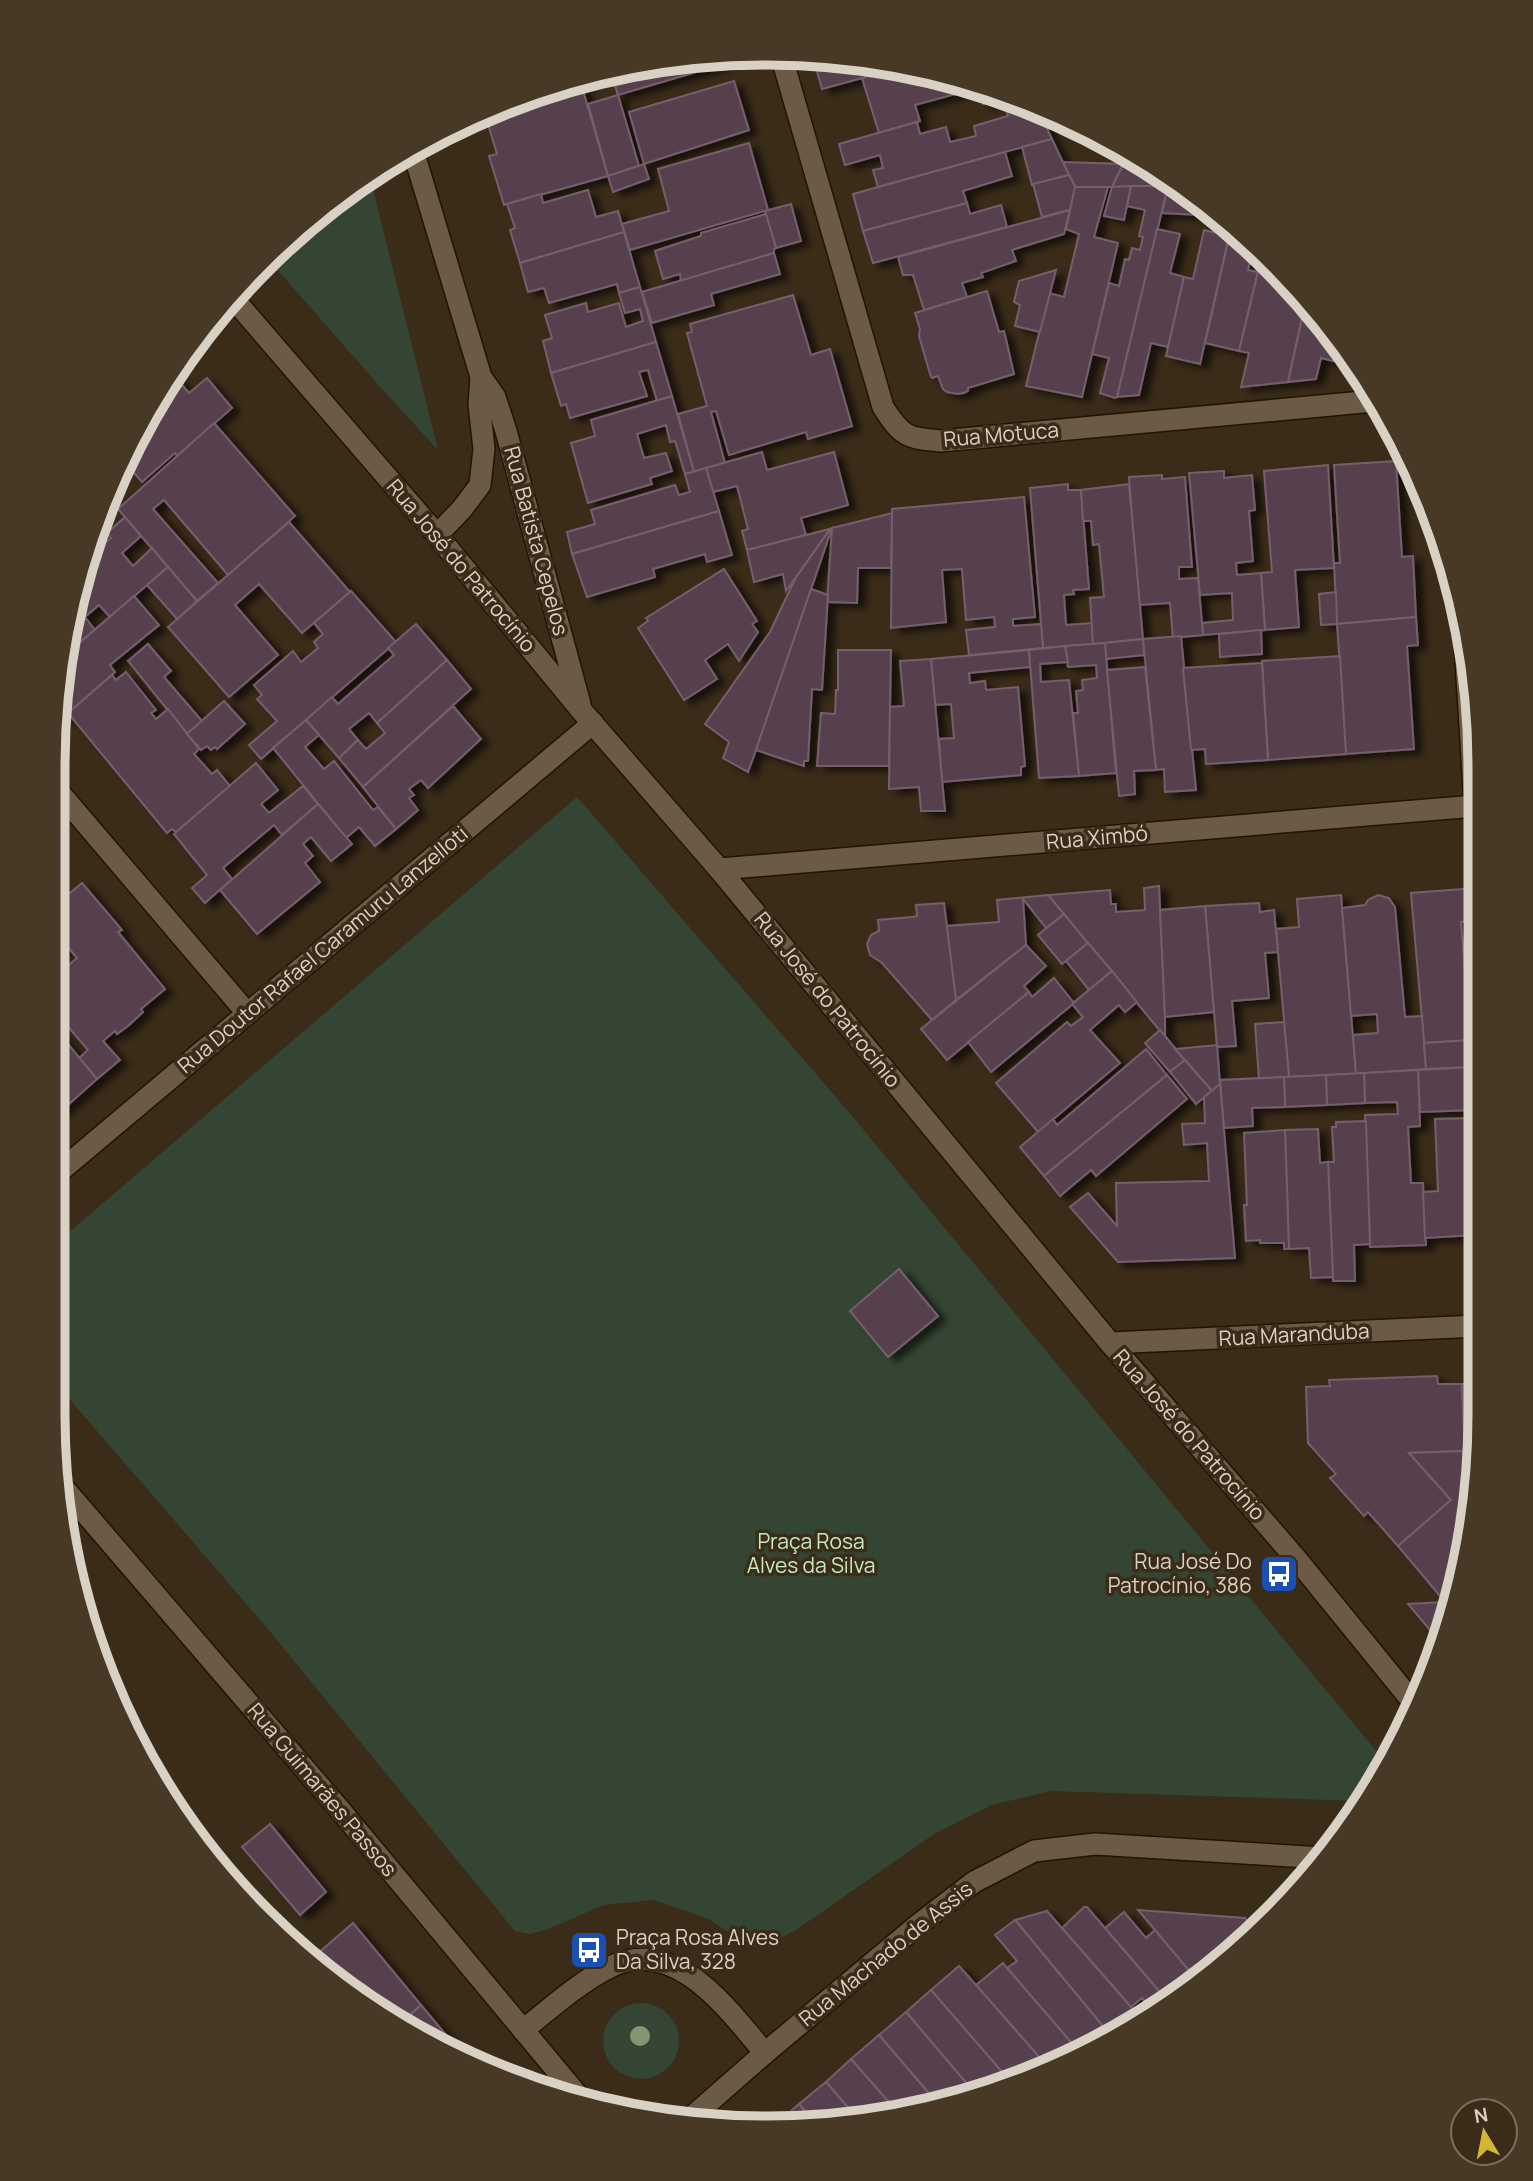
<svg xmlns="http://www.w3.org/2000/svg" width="1533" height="2181" viewBox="0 0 1533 2181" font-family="Manrope,sans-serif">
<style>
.green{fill:#344633}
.building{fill:#56404e;stroke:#765e6d;stroke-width:2;filter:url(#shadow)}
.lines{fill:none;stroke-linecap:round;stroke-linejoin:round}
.street-casing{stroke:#221403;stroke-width:24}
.street{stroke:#6b5a45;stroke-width:21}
.tree{fill:#859473}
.labels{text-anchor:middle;stroke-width:7;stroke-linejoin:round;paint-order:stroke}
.street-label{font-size:21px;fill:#dad1c5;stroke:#3b2c19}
.park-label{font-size:21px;fill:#c1eabd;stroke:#3b2c19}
.poi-label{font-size:21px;fill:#dad1c5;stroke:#3b2c19;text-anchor:end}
.rim{fill:none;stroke:#dad1c5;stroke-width:9}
</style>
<defs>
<filter id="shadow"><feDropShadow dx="8" dy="4.5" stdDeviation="3.5" flood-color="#0009"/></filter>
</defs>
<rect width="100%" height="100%" fill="#3b2c19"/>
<!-- green -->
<g class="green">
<polygon points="370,177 438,450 383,390 268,259 295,230"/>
<polygon points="577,797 853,1117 1386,1763 1363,1801 1051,1791 991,1805 934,1834 799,1928 764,1947 750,1947 709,1919 654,1900 604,1905 548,1929 530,1934 515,1931 263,1623 53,1380 53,1246"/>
<circle cx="641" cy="2041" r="38"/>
</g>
<!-- building -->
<g class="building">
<polygon points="812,54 813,54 899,68 822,89"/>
<polygon points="728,57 730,62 618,95 611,73 673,59"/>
<polygon points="899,68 951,77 973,85 973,87 963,90 963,92 915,105 920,121 879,133 862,78"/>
<polygon points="580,80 608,176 504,205 489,156 497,154 485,114 537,91"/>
<polygon points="734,81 749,130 644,164 629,112"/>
<polygon points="978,88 980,88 1007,98 983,104"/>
<polygon points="618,95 639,166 608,176 588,104"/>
<polygon points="1007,98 1038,109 1052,139 878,187 873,170 883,168 880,155 845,165 839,144 917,122 920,134 946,127 950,142 976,136 974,126 1008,116 1003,99"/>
<polygon points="1038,109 1054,116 1047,128"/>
<polygon points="1052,139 1069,175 1032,185 1022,147"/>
<polygon points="749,143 768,210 630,250 622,224 669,211 658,169"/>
<polygon points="1005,152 1012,176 963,191 967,203 863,231 853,194"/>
<polygon points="1128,154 1178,185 1112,187"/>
<polygon points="1063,162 1123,164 1112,187 1075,187"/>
<polygon points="644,164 649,179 613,192 608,176"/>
<polygon points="1069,175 1076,188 1070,210 1042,217 1033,184"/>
<polygon points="1178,185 1202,201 1199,215 1162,213 1168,186"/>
<polygon points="1131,186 1168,186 1117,397 1115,398 1100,393 1109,358 1092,354 1109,283 1119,286 1125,259 1129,260 1132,248 1140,250 1143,237 1139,236 1145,210 1127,206"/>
<polygon points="1131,186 1124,220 1104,216 1112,187"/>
<polygon points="1075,187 1108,187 1094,237 1118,243 1082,397 1026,386 1049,293 1064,297 1079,234 1066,229"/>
<polygon points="588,190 596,217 618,211 624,232 520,263 510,230 515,228 507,204 541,194 543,203"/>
<polygon points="1202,201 1220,218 1199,213"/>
<polygon points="967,203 970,214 1001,205 1007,227 873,263 863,231"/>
<polygon points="791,204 801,241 776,248 765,211"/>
<polygon points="1070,210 1064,234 1012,250 1016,261 981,273 983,277 962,283 967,297 924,310 913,275 903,275 898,257"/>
<polygon points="766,214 776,248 774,249 774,253 681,281 680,274 663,279 655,251 701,236 701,233"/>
<polygon points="1231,228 1253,249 1248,270 1258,272 1239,351 1205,343"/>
<polygon points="1157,229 1180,234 1170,273 1184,277 1168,347 1151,343 1139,395 1117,397"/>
<polygon points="1204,230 1229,236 1200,364 1166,356 1184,277 1193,279"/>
<polygon points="624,232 640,287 619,293 617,284 549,303 544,288 528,292 520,263"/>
<polygon points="774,253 780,274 711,294 714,305 652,323 642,292"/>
<polygon points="1270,265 1306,300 1288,382 1241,387 1249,353 1239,351 1258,272 1268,275"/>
<polygon points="1056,270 1040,332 1015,326 1020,305 1014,302 1019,281"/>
<polygon points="640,287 656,342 551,373 543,341 552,338 545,315 586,303 588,312 619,303 626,327 643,321 640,309 625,313 619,293"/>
<polygon points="987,291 999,332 1004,331 1005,335 1014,374 968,388 968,391 964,393 958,394 947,392 943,389 938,376 932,378 930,374 919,336 920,329 915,313"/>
<polygon points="793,295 811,355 830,349 852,426 808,439 806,432 729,455 716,411 711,412 725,463 694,472 678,414 707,406 687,333 692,332 690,324"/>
<polygon points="1306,300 1349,365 1321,358 1316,379 1288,382"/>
<polygon points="656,342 672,396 657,401 648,370 639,372 647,396 570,418 566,404 561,406 551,373"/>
<polygon points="172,373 189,393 207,378 232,408 177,456 175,453 142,482 123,460 148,410"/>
<polygon points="672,396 694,472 685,474 675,441 670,442 666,425 637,434 644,458 666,453 672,471 650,478 652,484 588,503 571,443 595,436 591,420"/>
<polygon points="214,423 295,516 228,575 164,500 153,509 218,583 197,601 118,509"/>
<polygon points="762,452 767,470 834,452 848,505 801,518 806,535 747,550 742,531 748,529 737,486 713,492 706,468"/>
<polygon points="1396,461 1402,557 1413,556 1416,617 1337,624 1334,563 1340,563 1334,465"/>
<polygon points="1328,465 1334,568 1295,570 1299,627 1265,630 1261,573 1272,572 1264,471"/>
<polygon points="706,468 719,511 572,554 567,532 595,524 591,510 675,485 679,495 690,492 685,474"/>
<polygon points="1224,471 1224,478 1252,475 1255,510 1249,511 1253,561 1236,563 1237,575 1261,573 1265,630 1203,635 1202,623 1233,620 1232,593 1200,595 1189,473"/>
<polygon points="1162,475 1162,479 1185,477 1192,567 1179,567 1179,579 1198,578 1203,635 1173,638 1170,603 1139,605 1129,477"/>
<polygon points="1068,484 1068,490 1081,490 1089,589 1073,590 1074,594 1064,595 1066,625 1092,623 1093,644 1043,648 1030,488"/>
<polygon points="1129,484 1143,639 1093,644 1090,598 1104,597 1099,544 1093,545 1091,521 1083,521 1081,490"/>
<polygon points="1024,497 1035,617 1013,619 1013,626 1041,624 1043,648 969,655 966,630 995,627 994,617 966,620 962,569 942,570 946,622 891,628 892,509"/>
<polygon points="719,511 732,555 707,562 705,554 653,569 655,577 587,597 572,554"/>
<polygon points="892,513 891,568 858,568 857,603 827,602 832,528"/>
<polygon points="125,517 141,536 122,553 133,566 152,548 168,567 110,617 99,605 85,617 95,630 63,657 66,627 87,559 111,538 107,533"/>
<polygon points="289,522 350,592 302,633 259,584 235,605 278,655 229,697 168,627"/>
<polygon points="832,528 756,750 748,772 723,758 729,742 705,724 770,632 795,579 830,529"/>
<polygon points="830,529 786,591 783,574 754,582 747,550"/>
<polygon points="168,567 197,601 177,619 147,585"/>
<polygon points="724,569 757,621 752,624 758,632 739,661 728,644 705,660 717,679 684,700 638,628 648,621 646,618"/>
<polygon points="811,589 828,595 822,690 812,689 808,761 804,761 804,766 756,750"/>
<polygon points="351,591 396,642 261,759 249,745 277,721 257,699 262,695 254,685 293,651 301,662 318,648 314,642 323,634 314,623"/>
<polygon points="1336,592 1337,624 1321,625 1319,594"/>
<polygon points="134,596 159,625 110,665 115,672 57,723 63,657"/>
<polygon points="1416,617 1418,645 1407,646 1414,749 1346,754 1337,624"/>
<polygon points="416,624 447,660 377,723 369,713 349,729 358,740 339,758 306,720 332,697 338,704 394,655 388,648"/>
<polygon points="1261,630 1262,654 1220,657 1219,634"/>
<polygon points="1181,636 1196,790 1165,792 1164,769 1156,770 1143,639"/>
<polygon points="1143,639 1144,655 1106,659 1105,643"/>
<polygon points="1105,643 1116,773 1079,776 1073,713 1078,713 1076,691 1083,690 1082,680 1097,678 1096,665 1068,667 1065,646"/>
<polygon points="148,644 171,671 164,677 202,721 187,734 128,661"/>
<polygon points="1065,646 1068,662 1040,664 1041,682 1069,680 1079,776 1039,778 1029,650"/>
<polygon points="838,650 891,650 889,766 817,766 821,713 835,714 836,690 838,690"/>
<polygon points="1029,650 1030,667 969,673 970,683 985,681 986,690 1018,687 1025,766 1021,767 1021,775 942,782 939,739 954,738 951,704 935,705 931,659"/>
<polygon points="1340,656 1346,754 1268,760 1262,661"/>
<polygon points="931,659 945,811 921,811 919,787 889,789 890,707 904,706 900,661"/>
<polygon points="447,660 471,689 363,787 339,758 358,740 366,749 385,733 377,723"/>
<polygon points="1262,663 1268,760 1206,764 1205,749 1191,750 1183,668"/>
<polygon points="1145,667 1156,770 1134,771 1135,794 1119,796 1107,670"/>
<polygon points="126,672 156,710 151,713 156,719 168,709 199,749 194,754 212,774 217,770 230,786 176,832 172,829 167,833 68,713 112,675 116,680"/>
<polygon points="224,701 245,724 217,749 215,747 211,750 207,746 201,750 187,734"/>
<polygon points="453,706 481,739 428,788 421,780 409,789 414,795 409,798 418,810 396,829 363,787"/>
<polygon points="306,720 319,735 305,747 324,769 334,761 373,810 378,807 396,829 375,846 359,827 346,838 273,748"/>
<polygon points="256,763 278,790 261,804 269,813 303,786 318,804 282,835 274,825 223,868 232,879 205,903 192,888 207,875 174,834"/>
<polygon points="318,804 352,844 331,861 311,837 303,844 313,856 305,863 320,882 257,934 220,890"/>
<polygon points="53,882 65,897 53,907"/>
<polygon points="82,883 122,930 118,932 165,989 141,1009 143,1012 128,1026 117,1034 115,1031 103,1041 120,1060 97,1079 79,1058 88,1050 53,1009 53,1006 63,996 53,983 53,979 77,958 67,946 53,959 53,907"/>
<polygon points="1159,886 1165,1017 1165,1037 1048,895 1110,890 1111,904 1116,904 1116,912 1145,910 1144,888"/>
<polygon points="1476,888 1476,921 1461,922 1465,971 1476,970 1477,1067 1474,1067 1471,1040 1424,1043 1411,893"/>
<polygon points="1048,895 1064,914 1046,928 1023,899 1026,945 956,1000 946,926 999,922 997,900"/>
<polygon points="1341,895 1356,1074 1289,1077 1276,929 1299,927 1297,899"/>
<polygon points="1378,895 1389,898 1395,907 1405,1017 1422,1016 1426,1069 1356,1074 1353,1035 1378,1033 1377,1014 1351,1016 1342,908 1365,905 1368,900"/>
<polygon points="944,903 956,1000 932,1020 882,963 870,955 867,944 871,935 879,931 878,920 912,917 917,916 916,905"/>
<polygon points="1259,903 1260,912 1274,910 1278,952 1265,953 1269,998 1232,1001 1236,1046 1217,1047 1205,906"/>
<polygon points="1205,906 1214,1012 1165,1017 1160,910"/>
<polygon points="1064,914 1088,943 1062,964 1038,935"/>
<polygon points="1088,943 1112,971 1089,990 1066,961"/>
<polygon points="1026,945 1046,966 1024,986 1029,992 947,1060 921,1029"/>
<polygon points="1112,971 1137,1002 1125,1012 1119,1005 1090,1030 1120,1063 1038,1132 996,1083 1067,1022 1071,1026 1083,1017 1072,1004"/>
<polygon points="1054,978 1074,1003 991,1072 968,1042 1029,992 1032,997"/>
<polygon points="1284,1022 1289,1077 1259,1079 1255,1024"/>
<polygon points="53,1026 97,1079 58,1114 53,1107"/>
<polygon points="1160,1030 1185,1060 1170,1072 1145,1043"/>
<polygon points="1471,1040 1474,1067 1426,1069 1424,1043"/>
<polygon points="1217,1045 1220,1084 1212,1091 1175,1049"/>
<polygon points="1146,1049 1167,1075 1044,1176 1020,1147 1053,1119 1057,1125"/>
<polygon points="1185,1060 1212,1091 1196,1104 1170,1072"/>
<polygon points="1474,1067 1476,1110 1420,1112 1418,1070"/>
<polygon points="1418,1070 1420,1126 1408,1127 1411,1183 1423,1183 1426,1245 1370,1247 1365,1115 1398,1114 1397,1102 1365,1103 1364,1073"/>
<polygon points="1364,1073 1365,1103 1327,1105 1326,1075"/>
<polygon points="1167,1075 1187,1099 1096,1176 1091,1170 1060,1196 1044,1176"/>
<polygon points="1326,1075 1327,1105 1285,1107 1284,1077"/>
<polygon points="1284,1077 1285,1107 1252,1108 1253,1126 1224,1128 1220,1080"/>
<polygon points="1220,1084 1235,1258 1118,1262 1070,1207 1088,1193 1117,1226 1116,1183 1209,1181 1207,1143 1184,1145 1182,1124 1205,1123 1204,1097"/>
<polygon points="1476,1118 1478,1242 1475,1242 1476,1235 1425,1238 1423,1192 1438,1191 1435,1119"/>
<polygon points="1366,1121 1370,1244 1354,1245 1355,1281 1333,1281 1328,1162 1334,1162 1332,1127 1336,1127 1336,1122"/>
<polygon points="1318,1129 1320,1163 1328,1162 1333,1277 1311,1278 1309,1248 1289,1249 1285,1130"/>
<polygon points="1285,1130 1289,1249 1284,1249 1284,1243 1260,1243 1260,1240 1246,1241 1244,1205 1247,1205 1244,1133"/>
<polygon points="899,1269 938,1316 888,1357 850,1311"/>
<polygon points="1437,1376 1438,1384 1462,1384 1465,1451 1409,1453 1451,1500 1398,1546 1368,1512 1364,1516 1330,1478 1336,1474 1308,1443 1306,1387 1330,1386 1329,1380"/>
<polygon points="1479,1383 1479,1461 1456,1599 1455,1602 1445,1602 1398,1546 1451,1500 1409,1453 1465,1451 1462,1384"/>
<polygon points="1445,1602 1455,1602 1440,1642 1408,1604"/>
<polygon points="270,1824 326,1892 300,1915 242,1847"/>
<polygon points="1084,1907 1087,1907 1166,1999 1151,2009 1142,1998 1131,2007 1062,1928"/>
<polygon points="1138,1910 1245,1918 1256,1931 1238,1951 1196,1979"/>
<polygon points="1047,1911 1131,2007 1140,2017 1111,2036 1015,1920"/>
<polygon points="1124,1912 1146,1938 1155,1930 1196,1979 1166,1999 1105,1928"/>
<polygon points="1015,1920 1111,2036 1082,2055 1007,1968 1017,1961 995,1935"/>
<polygon points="353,1923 421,2005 400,2024 370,2008 309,1961"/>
<polygon points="1003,1963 1007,1968 1082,2055 1056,2064 1051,2058 1045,2064 976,1985"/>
<polygon points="959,1966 976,1985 1048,2067 1009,2080 931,1990"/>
<polygon points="931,1990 1009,2080 974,2092 906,2012"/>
<polygon points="421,2005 452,2042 468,2061 400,2024"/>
<polygon points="906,2012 974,2092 938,2104 879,2035"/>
<polygon points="879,2035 938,2104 900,2115 851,2059"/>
<polygon points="851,2059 900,2115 858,2119 826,2082"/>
<polygon points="826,2082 858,2119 816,2124 799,2104"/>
<polygon points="799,2104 816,2124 775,2128 774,2126"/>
</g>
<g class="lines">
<defs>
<g id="street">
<path d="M 781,55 L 883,407 C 902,437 907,438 941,441 L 1374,401"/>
<polyline points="412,147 481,377 495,397 506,431 580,704"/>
<polyline points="232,297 437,535 581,710 719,869 1110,1343 1299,1562 1416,1706"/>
<polyline points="437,535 462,509 480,485 484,449 479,404 481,377"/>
<polyline points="1463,614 1475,806"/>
<polyline points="53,785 247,1013"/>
<polyline points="719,869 1475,806"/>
<polyline points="53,1177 593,723"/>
<polyline points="1110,1343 1478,1326"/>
<polyline points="62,1486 341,1811 579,2097"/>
<path d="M 523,2030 C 551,2008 578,1983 610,1967 C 676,1935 728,2010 765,2053"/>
<polyline points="685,2123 765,2053 918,1925 974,1882 1034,1851 1095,1844 1324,1858"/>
</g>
</defs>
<!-- street casing -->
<use href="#street" class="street-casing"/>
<!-- street -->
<use href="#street" class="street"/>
</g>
<!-- trees -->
<circle class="tree" cx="640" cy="2036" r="10"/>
<!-- icons -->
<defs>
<symbol id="bus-square" viewBox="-11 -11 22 22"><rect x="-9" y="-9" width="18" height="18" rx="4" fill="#1a4fb4" stroke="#3b2c19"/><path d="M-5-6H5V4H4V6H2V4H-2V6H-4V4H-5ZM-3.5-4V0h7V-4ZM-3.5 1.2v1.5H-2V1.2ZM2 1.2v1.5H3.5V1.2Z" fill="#fff"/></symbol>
</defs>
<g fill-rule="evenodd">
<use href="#bus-square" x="1257" y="1552" width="44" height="44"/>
<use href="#bus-square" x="567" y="1928" width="44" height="44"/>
</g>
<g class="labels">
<!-- street labels -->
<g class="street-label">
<text transform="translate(1001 435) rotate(-5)" y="7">Rua Motuca</text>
<text transform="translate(536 541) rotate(75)" y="7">Rua Batista Cepelos</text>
<text transform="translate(461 566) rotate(50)" y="7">Rua José do Patrocínio</text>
<text transform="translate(1097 838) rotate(-5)" y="7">Rua Ximbó</text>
<text transform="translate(323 950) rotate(-40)" y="7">Rua Doutor Rafael Caramuru Lanzelloti</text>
<text transform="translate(827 1000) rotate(51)" y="7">Rua José do Patrocínio</text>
<text transform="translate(1294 1335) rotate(-3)" y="7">Rua Maranduba</text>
<text transform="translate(1189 1435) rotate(49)" y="7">Rua José do Patrocínio</text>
<text transform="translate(322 1790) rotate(50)" y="7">Rua Guimarães Passos</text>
<text transform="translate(886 1954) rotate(-39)" y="7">Rua Machado de Assis</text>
</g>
<!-- park labels -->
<g class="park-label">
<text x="811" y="1549">Praça Rosa<tspan x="811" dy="24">Alves da Silva</tspan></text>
</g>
<!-- poi labels -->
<g class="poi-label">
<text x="1252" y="1569">Rua José Do<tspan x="1252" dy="24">Patrocínio, 386</tspan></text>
<text x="616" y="1945" text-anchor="start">Praça Rosa Alves<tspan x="616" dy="24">Da Silva, 328</tspan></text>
</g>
</g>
<!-- crop -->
<path d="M0 0H1533V2181H0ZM766 65H767A701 701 0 0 1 1468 766V1415A701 701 0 0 1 767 2116H766A701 701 0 0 1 65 1415V766A701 701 0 0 1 766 65Z" fill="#483927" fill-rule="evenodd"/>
<path class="rim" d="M766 65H767A701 701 0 0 1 1468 766V1415A701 701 0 0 1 767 2116H766A701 701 0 0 1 65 1415V766A701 701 0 0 1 766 65Z"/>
<!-- north arrow -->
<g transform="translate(1484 2132) rotate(350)"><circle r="33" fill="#3b2c19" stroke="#7b6e5e" stroke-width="2"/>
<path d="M0-5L12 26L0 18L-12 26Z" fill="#d2b736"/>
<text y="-10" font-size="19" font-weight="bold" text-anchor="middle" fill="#dad1c5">N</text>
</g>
</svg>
